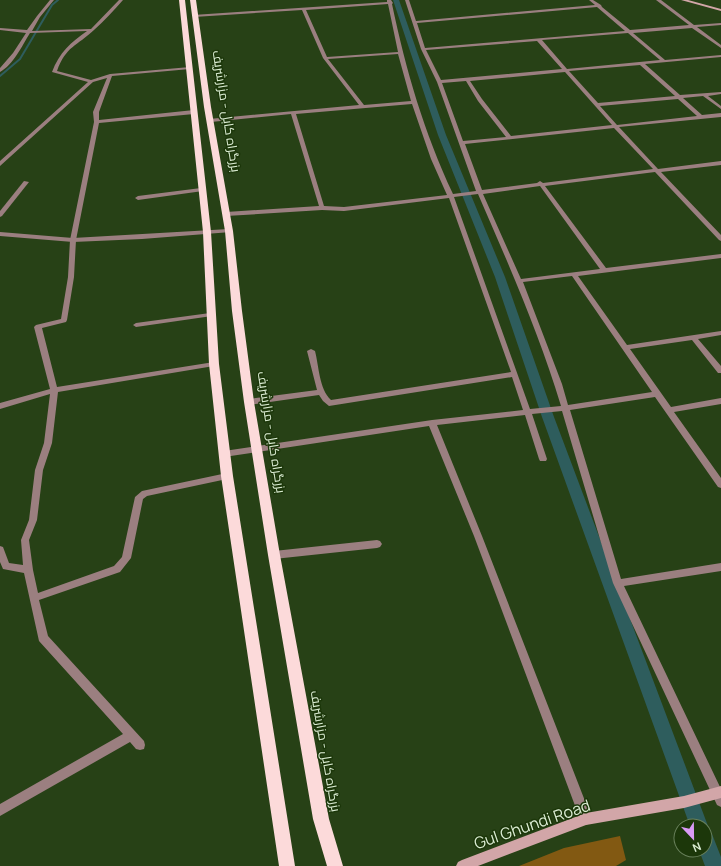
<svg xmlns="http://www.w3.org/2000/svg" width="721" height="866" viewBox="0 0 721 866" font-family="Manrope,Cairo,sans-serif">
<style>
.green{fill:#825912}
.lines{fill:none;stroke-linecap:round;stroke-linejoin:round}
.stream{stroke:#2e5d5d;stroke-width:2}
.canal{fill:#2e5d5d;fill-rule:evenodd}
.minor{fill:#9b7f80;fill-rule:evenodd}
.tertiary{fill:#9b7f80;fill-rule:evenodd}
.secondary{fill:#d2a6a8;fill-rule:evenodd}
.trunk{fill:#fcdada;fill-rule:evenodd}
.labels{text-anchor:middle;stroke-width:3;stroke-linejoin:round;paint-order:stroke}
.street-label{font-size:13px;fill:#dcedd4;stroke:#1c370a}
.near-street-label{font-size:16px;fill:#dcedd4;stroke:#1c370a}
</style>
<rect width="100%" height="100%" fill="#274116"/>
<!-- green -->
<polygon class="green" points="620,836 626,860 616,866 519,866 564,848"/>
<g class="lines">
<!-- stream -->
<polyline class="stream" points="0,76 20,59 52,5 58,0"/>
<!-- canal -->
<polygon class="canal" points="393,0 399,0 446,135 505,277 554,417 708,826 706,832 712,834 721,857 721,866 705,866 699,850 705,850 705,826 690,826 542,417 495,277 438,135"/>
<!-- minor -->
<g class="minor">
<path d="M 50,0 L 54,0 L 40,17 L 32,31 L 91,29 L 119,0 L 123,0 C 114,10 104,21 94,30 C 77,46 66,46 57,71 L 91,80 L 110,74 L 190,67 L 192,68 L 190,69 L 112,76 L 99,112 L 99,120 L 194,110 L 197,112 L 194,114 L 99,123 L 76,240 L 74,277 L 67,320 L 66,322 L 42,328 L 57,387 L 214,362 L 218,364 L 214,366 L 58,392 L 52,443 L 43,470 L 37,520 L 29,540 L 33,570 L 38,593 L 114,566 L 122,557 L 135,497 L 142,491 L 227,473 L 230,474 L 231,476 L 230,478 L 227,479 L 147,496 L 143,499 L 131,558 L 120,572 L 39,600 L 48,636 L 144,741 L 145,745 L 144,749 L 140,750 L 136,749 L 130,742 L 0,816 L 0,804 L 123,734 L 39,641 L 24,573 L 3,569 L 0,562 L 0,546 L 3,547 L 9,563 L 23,565 L 21,540 L 29,520 L 35,470 L 44,443 L 50,394 L 0,409 L 0,403 L 50,389 L 34,327 L 36,325 L 61,319 L 68,277 L 70,240 L 94,122 L 93,112 L 107,78 L 93,82 L 0,166 L 0,161 L 88,82 L 52,72 C 59,53 71,42 87,31 L 30,33 C 22,46 13,65 0,72 L 0,68 L 13,53 L 26,33 L 0,30 L 0,28 L 27,30 L 37,16 Z"/>
<path d="M 387,0 L 391,0 L 393,3 L 392,4 C 406,71 424,132 453,194 L 476,191 L 437,82 L 421,49 L 405,0 L 409,0 L 416,21 L 595,5 L 589,0 L 593,0 L 601,5 L 602,7 L 630,30 L 689,25 L 656,0 L 661,0 L 694,25 L 721,23 L 721,25 L 697,27 L 721,45 L 721,48 L 692,28 L 633,33 L 665,60 L 721,55 L 721,57 L 645,64 L 680,95 L 721,92 L 721,94 L 708,96 L 721,106 L 721,109 L 703,96 L 683,98 L 702,115 L 721,113 L 721,117 L 619,127 L 658,169 L 721,161 L 721,165 L 661,172 L 721,235 L 721,241 L 719,240 L 655,172 L 545,186 L 606,268 L 721,254 L 721,258 L 578,276 L 627,345 L 721,331 L 721,335 L 698,339 L 721,366 L 721,373 L 718,373 L 692,340 L 630,349 L 671,407 L 721,398 L 721,404 L 674,412 L 721,478 L 721,488 L 718,487 L 655,397 L 570,410 L 621,579 L 721,563 L 721,571 L 624,586 L 721,789 L 721,807 L 717,805 L 613,583 L 562,411 L 532,414 L 547,459 L 546,461 L 540,461 L 539,459 L 525,415 L 437,425 L 482,536 L 592,819 L 590,823 L 586,825 L 582,823 L 580,819 L 474,536 L 429,426 L 224,457 L 220,454 L 224,451 L 432,420 L 523,410 L 512,377 L 329,406 L 323,401 L 319,395 L 249,405 L 245,402 L 249,399 L 317,390 L 307,351 L 311,349 L 315,351 C 319,366 319,389 331,400 L 511,372 L 449,198 L 344,211 L 322,210 L 226,216 L 223,214 L 226,212 L 319,206 L 291,114 L 211,122 L 209,121 L 209,119 L 359,105 L 323,58 L 302,10 L 194,17 L 193,15 L 387,2 ZM 388,4 L 398,52 L 327,57 L 306,10 ZM 597,7 L 625,31 L 425,48 L 417,23 ZM 628,33 L 660,60 L 567,69 L 542,40 ZM 537,41 L 562,69 L 441,80 L 426,50 ZM 398,54 L 411,101 L 364,105 L 328,59 ZM 640,65 L 675,96 L 598,103 L 569,71 ZM 565,72 L 612,125 L 511,136 L 482,99 L 470,81 ZM 466,81 L 478,101 L 506,137 L 463,141 L 442,83 ZM 678,99 L 697,116 L 617,125 L 600,106 ZM 412,104 L 431,159 L 447,195 L 344,207 L 324,206 L 296,114 ZM 614,128 L 653,169 L 543,183 L 540,181 L 537,183 L 482,190 L 465,144 ZM 540,186 L 600,269 L 521,279 L 483,194 ZM 478,194 C 508,263 539,333 561,406 L 530,409 L 454,197 ZM 572,276 L 652,392 L 568,405 L 562,384 L 523,282 Z"/>
<polygon points="24,181 29,182 2,216 0,217 0,211"/>
<polygon points="201,188 203,189 203,191 138,200 135,198 138,196"/>
<polygon points="210,313 213,315 212,316 136,327 133,325 136,323"/>
<polygon points="377,540 380,541 382,544 380,547 377,548 274,559 271,558 269,555 271,552 274,551"/>
</g>
<!-- tertiary -->
<polygon class="tertiary" points="229,229 231,230 231,232 142,239 73,242 0,236 0,232 73,238"/>
<!-- secondary -->
<g class="secondary">
<polygon points="681,0 688,0 721,9 721,11"/>
<polygon points="721,786 721,798 684,808 586,825 478,866 456,866 458,862 462,860 586,813 684,796"/>
</g>
<!-- trunk -->
<g class="trunk">
<polygon points="179,0 185,0 211,232 219,364 233,476 295,866 279,866 221,476 209,364 203,232"/>
<polygon points="190,0 196,0 211,107 233,231 242,311 254,402 280,555 329,819 343,866 327,866 313,819 268,555 244,402 232,311 225,231 204,107"/>
</g>
</g>
<g class="labels">
<!-- street labels -->
<g class="street-label">
<text transform="translate(227 111) rotate(81)" y="5">بزرگراه کابل - مزارشریف</text>
<text transform="translate(272 432) rotate(81)" y="5">بزرگراه کابل - مزارشریف</text>
<text transform="translate(326 751) rotate(80)" y="5">بزرگراه کابل - مزارشریف</text>
</g>
<!-- near-street labels -->
<g class="near-street-label">
<text transform="translate(532 824) rotate(-19)" y="6">Gul Ghundi Road</text>
</g>
</g>
<!-- north arrow -->
<g transform="translate(693 838) rotate(158)"><circle r="19" fill="#1c370a" stroke="#69805b"/>
<path d="M0-3L7 15L0 10L-7 15Z" fill="#da9af6"/>
<text y="-6" font-size="11" font-weight="bold" text-anchor="middle" fill="#dcedd4">N</text>
</g>
</svg>
